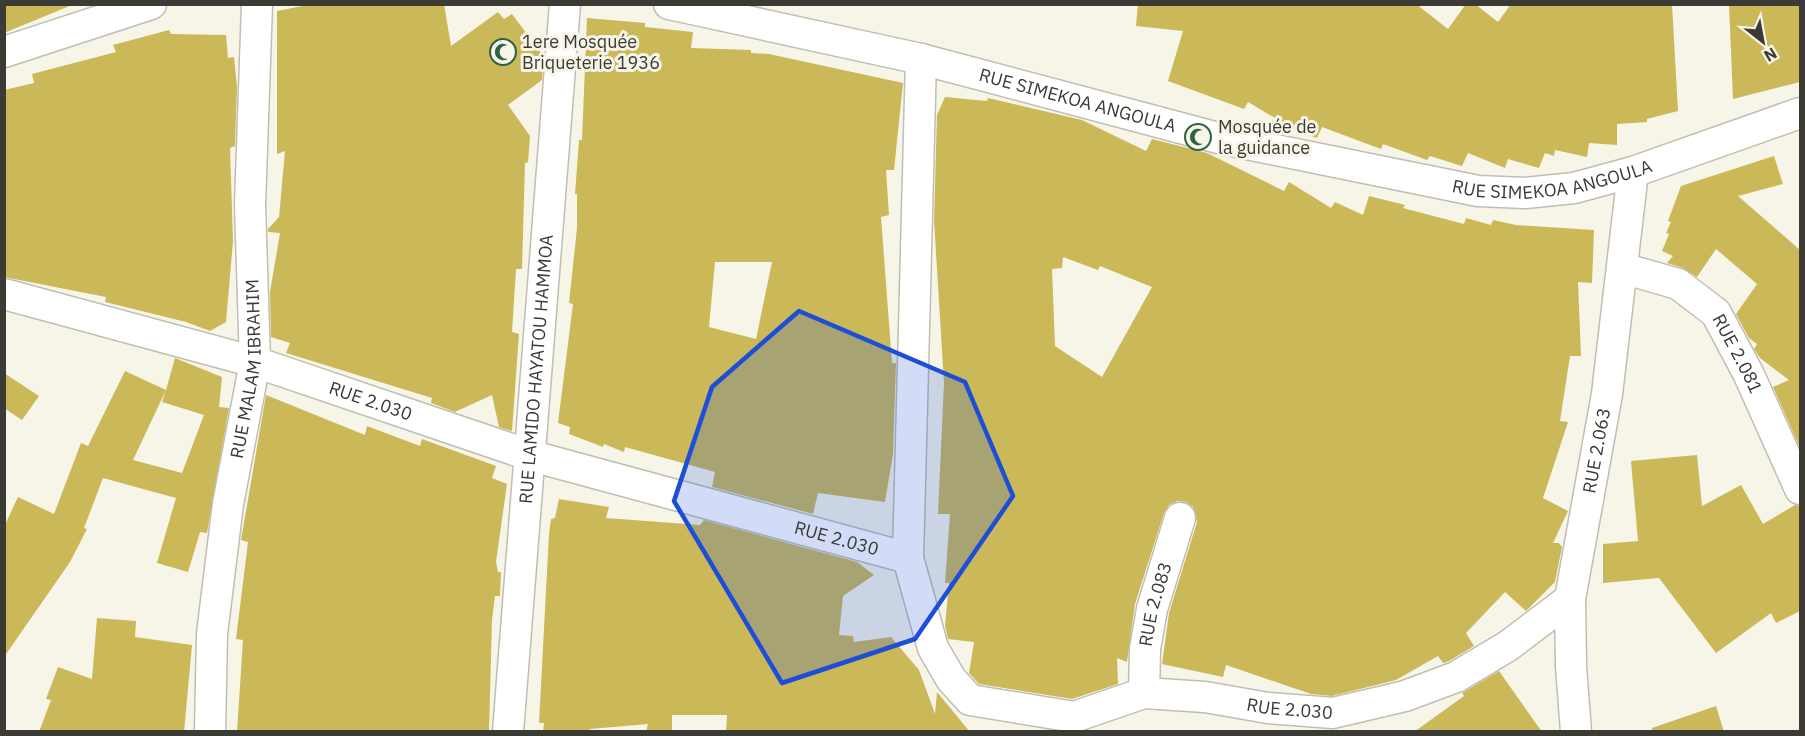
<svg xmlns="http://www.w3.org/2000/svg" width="1805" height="736" viewBox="0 0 1805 736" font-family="'IBM Plex Sans',sans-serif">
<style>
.building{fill:#cbb859;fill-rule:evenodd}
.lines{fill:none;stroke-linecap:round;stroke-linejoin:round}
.minor-casing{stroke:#c0beb2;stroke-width:33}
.minor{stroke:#fff;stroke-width:30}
.marked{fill:#1d4ed8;fill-opacity:0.2;stroke:#1d4ed8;stroke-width:4.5;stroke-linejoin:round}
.labels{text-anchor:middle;stroke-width:6;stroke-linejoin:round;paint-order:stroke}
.poi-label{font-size:18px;fill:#3b3a35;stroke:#f7f5e8;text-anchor:start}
.street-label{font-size:18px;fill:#3b3a35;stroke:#f7f5e8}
</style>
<rect width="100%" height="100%" fill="#f7f5e8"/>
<!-- building -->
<g class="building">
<polygon points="4,4 72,4 72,5 4,33"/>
<polygon points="313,4 444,4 451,46 498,12 504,19 512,14 544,57 542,80 508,105 530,136 528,162 525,163 522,269 516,269 512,332 519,334 512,431 499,427 492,395 455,412 431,403 432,398 286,353 290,343 271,337 270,292 280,233 268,232 268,229 279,217 285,151 277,154 277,11"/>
<polygon points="1138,4 1416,4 1448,29 1466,4 1475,4 1498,22 1511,4 1672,4 1678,111 1647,119 1647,122 1617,124 1617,145 1589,143 1587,157 1555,150 1554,156 1545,153 1539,168 1508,159 1505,168 1468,153 1462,166 1430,156 1427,160 1383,144 1381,149 1322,127 1317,138 1286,127 1287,125 1248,102 1244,109 1168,81 1183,31 1136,26"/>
<polygon points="1729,4 1800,4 1800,82 1733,99"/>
<path d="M 587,18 L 645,23 L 645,27 L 693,32 L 691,48 L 751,50 L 751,53 L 769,54 L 903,83 L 894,170 L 886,170 L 889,215 L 881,217 L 892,363 L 896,363 L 893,454 L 885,502 L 818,493 L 813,514 L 712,487 L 715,472 L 625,447 L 624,452 L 604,444 L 603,447 L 569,434 L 570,427 L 558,423 L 573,304 L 569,303 L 577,228 L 577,194 L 575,194 L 579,140 L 582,140 ZM 715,262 L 772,262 L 756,339 L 709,327 Z"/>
<polygon points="169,30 171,34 226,35 228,58 234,57 237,87 235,146 230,148 233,241 226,322 210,331 186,322 105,302 106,297 4,277 4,90 34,83 32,74 116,52 113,45"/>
<path d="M 945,97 L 987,101 L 988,98 L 1082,120 L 1146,151 L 1152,139 L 1207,153 L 1284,191 L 1289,182 L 1331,208 L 1335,202 L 1363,215 L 1369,196 L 1405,205 L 1403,208 L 1464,224 L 1466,218 L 1491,225 L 1493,220 L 1516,225 L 1594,230 L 1592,283 L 1578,282 L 1581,356 L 1570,356 L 1560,421 L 1568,422 L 1543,498 L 1568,511 L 1553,543 L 1559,543 L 1562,547 L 1555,582 L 1526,611 L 1505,592 L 1466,633 L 1474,646 L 1449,661 L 1443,663 L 1438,656 L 1396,680 L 1332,696 L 1311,694 L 1226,665 L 1223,677 L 1162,664 L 1169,613 L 1197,522 L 1193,507 L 1186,502 L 1177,501 L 1169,505 L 1164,513 L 1135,604 L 1127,662 L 1117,658 L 1118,684 L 1072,699 L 979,684 L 969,673 L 974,642 L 948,639 L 945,625 L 949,583 L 945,583 L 950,514 L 938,514 L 944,383 L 934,220 L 937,115 ZM 1063,257 L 1098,270 L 1100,266 L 1152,287 L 1102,377 L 1055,346 L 1052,269 L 1062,268 Z"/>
<polygon points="1774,156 1783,184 1738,196 1800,250 1800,448 1773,387 1789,380 1760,358 1754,349 1757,344 1749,338 1736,314 1757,284 1716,249 1697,277 1683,268 1667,263 1673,256 1662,251 1669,234 1666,233 1671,222 1668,221 1681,186"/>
<path d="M 175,358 L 222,377 L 219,407 L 229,408 L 207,533 L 200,532 L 188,572 L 157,563 L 176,498 L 103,478 L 84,528 L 87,529 L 70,562 L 4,657 L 4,527 L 18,497 L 54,514 L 81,443 L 88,446 L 125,371 L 166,390 ZM 166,390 L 162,402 L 204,415 L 182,473 L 133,460 Z"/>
<polygon points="4,373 39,396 22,420 4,408"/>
<polygon points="266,395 365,435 367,426 420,446 422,439 496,466 492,478 507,484 496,562 498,572 501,572 500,596 495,596 492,620 489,732 237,732 243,640 236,639 248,542 241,540"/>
<polygon points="1697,455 1702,506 1741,485 1763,524 1795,505 1800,506 1800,611 1776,623 1771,613 1716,653 1659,578 1603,583 1603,544 1638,541 1631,461"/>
<polygon points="559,499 609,507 606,518 700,525 704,520 857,562 874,575 843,596 839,635 853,636 854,642 891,637 919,670 935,714 937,692 970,732 726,732 727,715 672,715 672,732 646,732 648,724 590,729 589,732 543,732 544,723 539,723 549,534 551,519 555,518"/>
<polygon points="97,618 136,621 135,637 192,645 184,732 39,732 51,700 46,699 58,667 92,679"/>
<polygon points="1499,671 1542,732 1414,732 1464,696 1462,693"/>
<polygon points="1716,706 1724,732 1652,732 1652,728"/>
</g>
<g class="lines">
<defs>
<g id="minor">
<path id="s1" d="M 669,4 L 921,59 L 1222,139 L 1478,191 L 1525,193 L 1574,188 L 1633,172 L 1800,113"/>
<polyline points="4,52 151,4"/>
<path id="s2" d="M 1622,268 L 1678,284 L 1716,313 L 1749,375 L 1800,489"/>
<path id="s3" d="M 4,294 L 255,362 L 532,456 L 908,558 L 933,648 L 951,679 L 970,700 L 1074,717 L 1144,693 L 1205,697 L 1268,708 L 1333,713 L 1405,696 L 1456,677 L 1508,646 L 1570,599"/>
<polyline points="908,558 921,59"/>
<path id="s4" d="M 1144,693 L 1145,649 L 1152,609 L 1180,518"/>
<path id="s5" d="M 210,732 L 212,634 L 228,504 L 255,362 L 250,205 L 257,4"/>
<path id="s6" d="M 508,732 L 565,4"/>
<path id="s7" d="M 1576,732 L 1571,666 L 1570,599 L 1607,394 L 1633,172"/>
</g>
</defs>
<!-- minor casing -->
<use href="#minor" class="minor-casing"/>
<!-- minor -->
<use href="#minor" class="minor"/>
</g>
<!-- marked area -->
<path class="marked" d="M 799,311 L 965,382 L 1013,496 L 915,639 L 782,683 L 674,501 L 712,387 Z"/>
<!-- icons -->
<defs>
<symbol id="mosque-ring" viewBox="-11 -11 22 22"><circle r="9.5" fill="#f7f5e8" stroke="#2e6247" stroke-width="1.5"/><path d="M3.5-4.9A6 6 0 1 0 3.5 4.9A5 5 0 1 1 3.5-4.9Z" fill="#2e6247"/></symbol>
</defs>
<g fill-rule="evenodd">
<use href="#mosque-ring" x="488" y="37" width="30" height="30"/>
<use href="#mosque-ring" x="1183" y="122" width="30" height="30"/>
</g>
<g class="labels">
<!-- poi labels -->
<g class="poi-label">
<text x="522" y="48">1ere Mosquée<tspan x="522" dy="21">Briqueterie 1936</tspan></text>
<text x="1218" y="133">Mosquée de<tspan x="1218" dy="21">la guidance</tspan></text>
</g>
<!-- street labels -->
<g class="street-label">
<text dy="6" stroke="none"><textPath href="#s1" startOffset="420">RUE SIMEKOA ANGOULA</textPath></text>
<text dy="6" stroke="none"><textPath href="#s1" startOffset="906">RUE SIMEKOA ANGOULA</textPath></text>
<text dy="6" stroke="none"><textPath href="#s2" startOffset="152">RUE 2.081</textPath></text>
<text dy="6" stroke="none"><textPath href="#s6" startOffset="364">RUE LAMIDO HAYATOU HAMMOA</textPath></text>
<text dy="6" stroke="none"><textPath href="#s5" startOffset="366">RUE MALAM IBRAHIM</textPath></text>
<text dy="6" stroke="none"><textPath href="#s3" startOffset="382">RUE 2.030</textPath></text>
<text dy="6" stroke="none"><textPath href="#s7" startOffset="284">RUE 2.063</textPath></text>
<text dy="6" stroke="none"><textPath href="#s3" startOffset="868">RUE 2.030</textPath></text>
<text dy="6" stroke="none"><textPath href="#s4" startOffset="90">RUE 2.083</textPath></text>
<text dy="6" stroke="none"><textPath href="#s3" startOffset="1426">RUE 2.030</textPath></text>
</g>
</g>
<!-- border -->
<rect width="1805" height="736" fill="none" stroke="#3b3a35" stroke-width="12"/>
<!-- north arrow -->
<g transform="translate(1763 42) rotate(149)" stroke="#f7f5e8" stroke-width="4.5" paint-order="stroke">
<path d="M0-4.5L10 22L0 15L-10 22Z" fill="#3b3a35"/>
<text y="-9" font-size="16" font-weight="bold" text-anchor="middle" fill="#3b3a35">N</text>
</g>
</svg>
